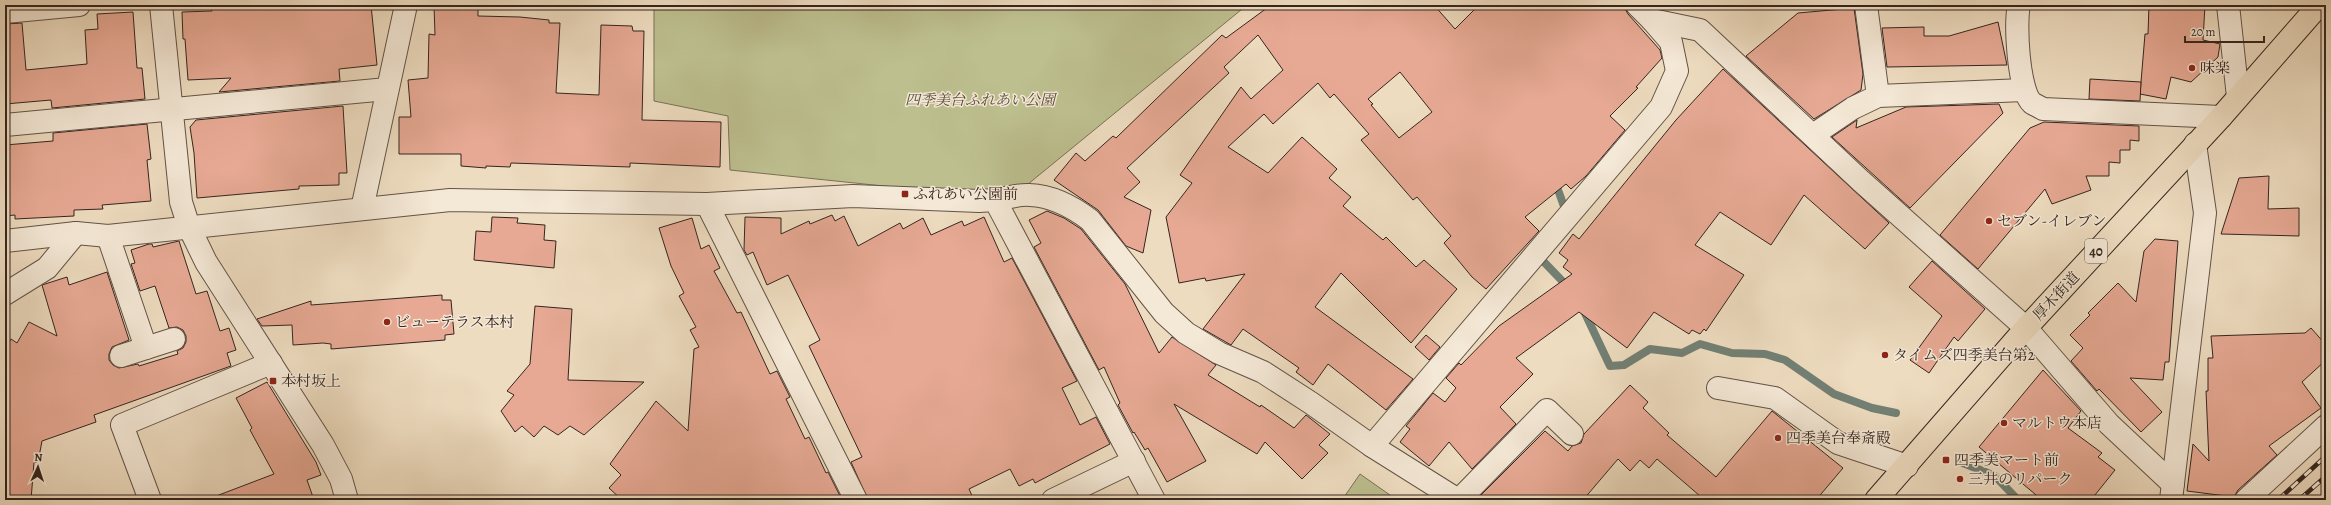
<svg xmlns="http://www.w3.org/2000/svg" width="2331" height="505" viewBox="0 0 2331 505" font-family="Alegreya,'Noto Serif JP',serif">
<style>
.green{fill:#bdbf8f;stroke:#797257}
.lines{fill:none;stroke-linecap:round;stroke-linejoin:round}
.stream{stroke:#728074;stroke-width:8}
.building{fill:#e7a994;stroke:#35251f;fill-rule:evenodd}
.minor-casing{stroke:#635347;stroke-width:24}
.tertiary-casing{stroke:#635347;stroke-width:24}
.primary-casing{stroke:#35251f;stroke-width:24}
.minor{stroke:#f4e8d6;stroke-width:22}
.tertiary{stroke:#f4e8d6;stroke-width:22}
.primary{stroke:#eedcc0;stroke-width:22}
.rail-casing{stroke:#35251f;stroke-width:4.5}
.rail{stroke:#f4e8d6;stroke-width:3;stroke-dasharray:9;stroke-linecap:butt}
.poi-dot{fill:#8f2418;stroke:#f4e8d6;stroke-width:1.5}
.labels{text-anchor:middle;stroke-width:3;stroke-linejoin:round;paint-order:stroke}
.shield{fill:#f4e8d6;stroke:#6e6056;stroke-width:1}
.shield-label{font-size:14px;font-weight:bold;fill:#35251f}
.poi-label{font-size:15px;fill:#35251f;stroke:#f4e8d6;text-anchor:start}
.park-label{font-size:15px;font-style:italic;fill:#574c3b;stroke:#f4e8d6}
.street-label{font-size:15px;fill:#35251f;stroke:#f4e8d6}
</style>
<rect width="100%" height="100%" fill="#eedcc0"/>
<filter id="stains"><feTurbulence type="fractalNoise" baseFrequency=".005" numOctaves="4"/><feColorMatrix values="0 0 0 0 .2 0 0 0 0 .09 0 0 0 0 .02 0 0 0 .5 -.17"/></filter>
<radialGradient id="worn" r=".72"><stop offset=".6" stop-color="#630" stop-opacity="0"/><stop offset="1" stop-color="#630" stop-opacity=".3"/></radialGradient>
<!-- green -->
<g class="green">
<polygon points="654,5 1247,5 1022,189 989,197 730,170 728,116 654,101"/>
<polygon points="1360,474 1397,500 1342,500"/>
</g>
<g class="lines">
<!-- stream -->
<g class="stream">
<polyline points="1553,182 1557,187 1566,212"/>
<polyline points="1543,261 1569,288"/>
<polyline points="1583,309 1610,366 1624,365 1650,349 1682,353 1700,344 1732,353 1765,354 1785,360 1834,394 1872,408 1896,413"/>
<polyline points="1963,463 1995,476 2018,500"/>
</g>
</g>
<!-- building -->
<g class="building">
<polygon points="212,5 371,5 377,65 339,69 340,81 219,92 231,78 188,80 185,39 183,39 182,12 212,11"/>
<polygon points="434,5 478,5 478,16 520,17 549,20 549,23 560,23 556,93 599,95 601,25 632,26 633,31 644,31 642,120 721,122 720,167 630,163 630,167 511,163 510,167 486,166 486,168 461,166 461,154 399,154 399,117 411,117 408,80 428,78 429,34 435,35"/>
<path d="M 1271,5 L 1434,5 L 1455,29 L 1479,5 L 1623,5 L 1628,14 L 1660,50 L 1662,58 L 1636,87 L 1638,88 L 1610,116 L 1625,130 L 1586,176 L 1571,189 L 1566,184 L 1525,217 L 1539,231 L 1486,289 L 1472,277 L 1444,243 L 1451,236 L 1417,197 L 1413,200 L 1361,140 L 1369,134 L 1334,94 L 1330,98 L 1318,83 L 1273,124 L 1264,114 L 1228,147 L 1268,173 L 1302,137 L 1337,169 L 1329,178 L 1351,197 L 1343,206 L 1383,240 L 1386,237 L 1416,267 L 1424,260 L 1457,289 L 1411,343 L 1341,273 L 1315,307 L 1413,379 L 1386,410 L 1328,364 L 1313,385 L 1296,372 L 1299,368 L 1243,329 L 1231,345 L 1203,329 L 1245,274 L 1206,281 L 1205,278 L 1179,283 L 1166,217 L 1192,183 L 1180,175 L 1241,87 L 1251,99 L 1283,70 L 1258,35 L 1224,67 L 1229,73 L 1127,168 L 1140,182 L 1124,197 L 1151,210 L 1143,253 L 1126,246 L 1098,210 L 1054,180 L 1076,153 L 1085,161 L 1113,136 L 1116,138 L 1222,35 L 1226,38 ZM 1400,72 L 1432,112 L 1399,138 L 1371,105 L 1373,104 L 1368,99 Z"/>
<polygon points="2149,5 2205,5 2203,40 2220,44 2218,57 2191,82 2171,77 2166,99 2140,94 2145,34 2148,34"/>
<polygon points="1854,8 1863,74 1861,90 1814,119 1746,56 1798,13"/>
<polygon points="133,12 137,68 142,68 145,99 52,108 51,100 5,104 5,24 22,23 26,70 87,64 85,30 98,29 97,14"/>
<polygon points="1998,22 2007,65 1887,67 1882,28 1924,27 1924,36 1949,36"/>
<polygon points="1723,69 1889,223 1865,249 1804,195 1771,245 1720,212 1695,245 1744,275 1706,331 1704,329 1700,334 1692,330 1689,334 1654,312 1627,348 1579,312 1516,358 1533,374 1500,407 1516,424 1472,469 1449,442 1429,466 1400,442 1410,429 1406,426 1433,393 1445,402 1456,388 1446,378 1459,363 1461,365 1499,326 1572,274 1563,267 1568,260 1559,253 1573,234 1579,239 1676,120"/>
<polygon points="2090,79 2141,82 2140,101 2089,99"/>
<polygon points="1999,104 2003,113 1910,208 1832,137 1857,120 1856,128 1906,107"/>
<polygon points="343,106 347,173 339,173 339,185 299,186 299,189 197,198 194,153 190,127 196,120"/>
<polygon points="2044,122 2139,126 2139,141 2130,140 2130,150 2120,150 2120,163 2109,162 2109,176 2086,176 2091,190 2052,204 2045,189 1978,269 1940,235 2030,128"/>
<polygon points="147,124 151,159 147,160 151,201 102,205 103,209 74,210 74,216 15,219 15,215 5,216 5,145 53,141 53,133"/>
<polygon points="2269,176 2268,209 2299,208 2299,236 2221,234 2239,178"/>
<polygon points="1047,211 1064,218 1081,229 1125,284 1159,353 1172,337 1216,365 1208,375 1260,407 1261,405 1294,428 1306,415 1330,434 1319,445 1328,453 1302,479 1265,442 1257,454 1174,404 1206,461 1167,482 1148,448 1145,450 1134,432 1133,433 1118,405 1120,403 1104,367 1099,370 1034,247 1041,243 1029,220"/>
<polygon points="832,215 835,221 844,216 858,246 900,223 903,229 923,218 931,235 962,221 964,226 984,217 1004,262 1012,258 1077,381 1062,388 1080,425 1096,417 1110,444 1035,483 1033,479 1019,486 1010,469 969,489 974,500 868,500 851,462 862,457 809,346 820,340 788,275 767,285 753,252 747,255 744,250 745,217 781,218 781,234 809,221 810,224"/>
<polygon points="492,217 518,218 517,223 545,225 544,240 556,241 554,268 474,260 476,231 491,232"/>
<polygon points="692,218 701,249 709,245 720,268 714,271 737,313 741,312 770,374 777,371 790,397 786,399 805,439 809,437 826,473 828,472 842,500 622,500 609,488 621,475 610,464 656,401 688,431 694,349 699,347 690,330 696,327 679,296 684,293 671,266 659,228"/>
<polygon points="2155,239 2178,241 2169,362 2165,362 2163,380 2130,378 2162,412 2141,432 2099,389 2097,391 2071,361 2083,348 2070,335 2090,315 2088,313 2118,283 2136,302 2144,251"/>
<polygon points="179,241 196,294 207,291 220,331 229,328 236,350 227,353 231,366 94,415 96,422 42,441 38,462 34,462 31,500 5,500 5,350 11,339 17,343 29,322 57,336 42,285 67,277 69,285 107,272 129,340 112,347 109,354 109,360 113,365 119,368 138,364 139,366 178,354 177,351 183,348 186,342 186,336 183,330 177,327 169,328 155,286 140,291 131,264 135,263 131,250 149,244 152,244 153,247"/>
<polygon points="1932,261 1985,309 1958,341 1954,337 1929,373 1910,360 1942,316 1909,287"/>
<polygon points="442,295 442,300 451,300 454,334 445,335 445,340 331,349 331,344 323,343 293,345 292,325 262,326 257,319 311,301 311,305"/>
<polygon points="535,306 572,309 568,380 644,382 584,435 570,426 558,435 544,426 534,437 522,426 515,432 501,411 514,395 507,391 530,364"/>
<polygon points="2311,328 2326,345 2326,360 2302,382 2321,408 2269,446 2277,455 2238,490 2234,497 2187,491 2193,444 2209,461 2206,391 2208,391 2208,358 2213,358 2211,336 2305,333"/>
<polygon points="1426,335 1440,347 1429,360 1415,347"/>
<polygon points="2043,370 2081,411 2068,428 2102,453 2098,457 2115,470 2091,500 2042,500 1979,447"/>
<polygon points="267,382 316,462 321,475 307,480 314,500 211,500 211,498 274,474 250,430 252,428 236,398"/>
<polygon points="1630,385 1648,402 1643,408 1669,433 1667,435 1716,477 1772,411 1843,468 1816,500 1697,500 1700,496 1657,459 1649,468 1640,460 1630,471 1618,459 1583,500 1476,500 1545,431 1568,451 1572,446 1581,443 1584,434"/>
</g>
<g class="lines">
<defs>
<g id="minor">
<polyline points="1637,5 1652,20 1700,30 1861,181 2026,328 2109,424 2173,484"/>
<polyline points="1866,5 1878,96"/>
<path d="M 2019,5 C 2015,23 2018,90 2032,103 C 2035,105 2040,107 2043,109 L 2221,117"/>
<polyline points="2228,5 2238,97"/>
<polyline points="5,12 79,5"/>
<polyline points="5,125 387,89"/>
<polyline points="1813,135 1853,108 1878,96 2024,90"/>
<path d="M 995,200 C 1006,198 1019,194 1030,195 C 1052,196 1073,207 1090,220 L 1164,313 L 1186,333 L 1219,353 L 1263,372 L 1311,403 L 1372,446 L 1458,500"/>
<polyline points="707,204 856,500"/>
<polyline points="362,209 406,5"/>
<polyline points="108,236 146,348"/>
<polyline points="5,241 76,233 108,236 450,200 707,204 853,196 979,201 995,200 1154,500"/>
<polyline points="5,294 47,268 76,233"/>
<polyline points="121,356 174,339"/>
<polyline points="1718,388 1775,398 1838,443 1907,466"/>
<polyline points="1372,446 1661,107 1677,71 1671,42 1652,20"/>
<polyline points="150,500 122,425 271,363"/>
<polyline points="1053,500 1134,461"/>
<polyline points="1459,500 1547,410 1572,434"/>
<polyline points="2171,500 2205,213 2195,144"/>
<polyline points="2246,500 2326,426"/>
</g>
<polyline id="tertiary" points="161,5 181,202 189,227 206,262 323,445 341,479 347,500"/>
<polyline id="primary" points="1876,500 2026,328 2221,117 2319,5"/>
</defs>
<!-- minor casing -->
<use href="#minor" class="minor-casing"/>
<!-- tertiary casing -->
<use href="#tertiary" class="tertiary-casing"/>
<!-- primary casing -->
<use href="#primary" class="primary-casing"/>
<!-- minor -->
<use href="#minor" class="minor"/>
<!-- tertiary -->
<use href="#tertiary" class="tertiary"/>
<!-- primary -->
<use href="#primary" class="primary"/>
<defs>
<g id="rail">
<polyline points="2278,500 2326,456"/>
<polyline points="2299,500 2326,476"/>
</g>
</defs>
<!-- rail casing -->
<use href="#rail" class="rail-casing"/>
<!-- rail -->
<use href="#rail" class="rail"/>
</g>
<!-- markers -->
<g class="poi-dot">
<circle cx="2192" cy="68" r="4"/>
<rect x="901" y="190" width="8" height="8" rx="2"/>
<circle cx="1989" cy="221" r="4"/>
<circle cx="387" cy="322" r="4"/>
<circle cx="1885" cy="355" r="4"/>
<rect x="269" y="377" width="8" height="8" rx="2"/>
<circle cx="2004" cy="423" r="4"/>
<circle cx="1778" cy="438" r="4"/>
<rect x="1942" y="456" width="8" height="8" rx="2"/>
<circle cx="1960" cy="479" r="4"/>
</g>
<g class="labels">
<!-- shield labels -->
<rect class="shield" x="2085" y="239" width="22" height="24" rx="3"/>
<g class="shield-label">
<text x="2096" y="256">40</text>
</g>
<!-- poi labels -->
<g class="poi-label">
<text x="2200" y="73">味楽</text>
<text x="913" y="199">ふれあい公園前</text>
<text x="1997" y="226">セブン-イレブン</text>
<text x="395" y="327">ビューテラス本村</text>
<text x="1893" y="360">タイムズ四季美台第2</text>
<text x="281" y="386">本村坂上</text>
<text x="2012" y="428">マルトウ本店</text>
<text x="1786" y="443">四季美台奉斎殿</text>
<text x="1954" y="465">四季美マート前</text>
<text x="1968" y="484">三井のリパーク</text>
</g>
<!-- park labels -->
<g class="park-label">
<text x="980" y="105">四季美台ふれあい公園</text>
</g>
<!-- street labels -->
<g class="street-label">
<text transform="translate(2056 296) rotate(-47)" y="5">厚木街道</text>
</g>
</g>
<!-- margin -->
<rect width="2331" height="505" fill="none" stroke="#eedcc0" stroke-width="20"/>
<rect x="6" y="6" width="2319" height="493" fill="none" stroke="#35251f" stroke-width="2"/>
<rect x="10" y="10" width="2311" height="485" fill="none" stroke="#35251f"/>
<!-- north arrow -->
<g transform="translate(38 467) rotate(3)" stroke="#f4e8d6" stroke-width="3" paint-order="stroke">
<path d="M0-3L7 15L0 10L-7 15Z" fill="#35251f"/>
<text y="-6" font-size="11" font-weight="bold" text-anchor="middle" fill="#35251f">N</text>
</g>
<!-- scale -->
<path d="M2185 36v6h79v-6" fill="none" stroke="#35251f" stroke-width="2"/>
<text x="2191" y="36" font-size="12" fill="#35251f" stroke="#f4e8d6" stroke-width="3" paint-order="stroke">20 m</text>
<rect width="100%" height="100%" filter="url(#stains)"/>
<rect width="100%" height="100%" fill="url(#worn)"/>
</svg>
